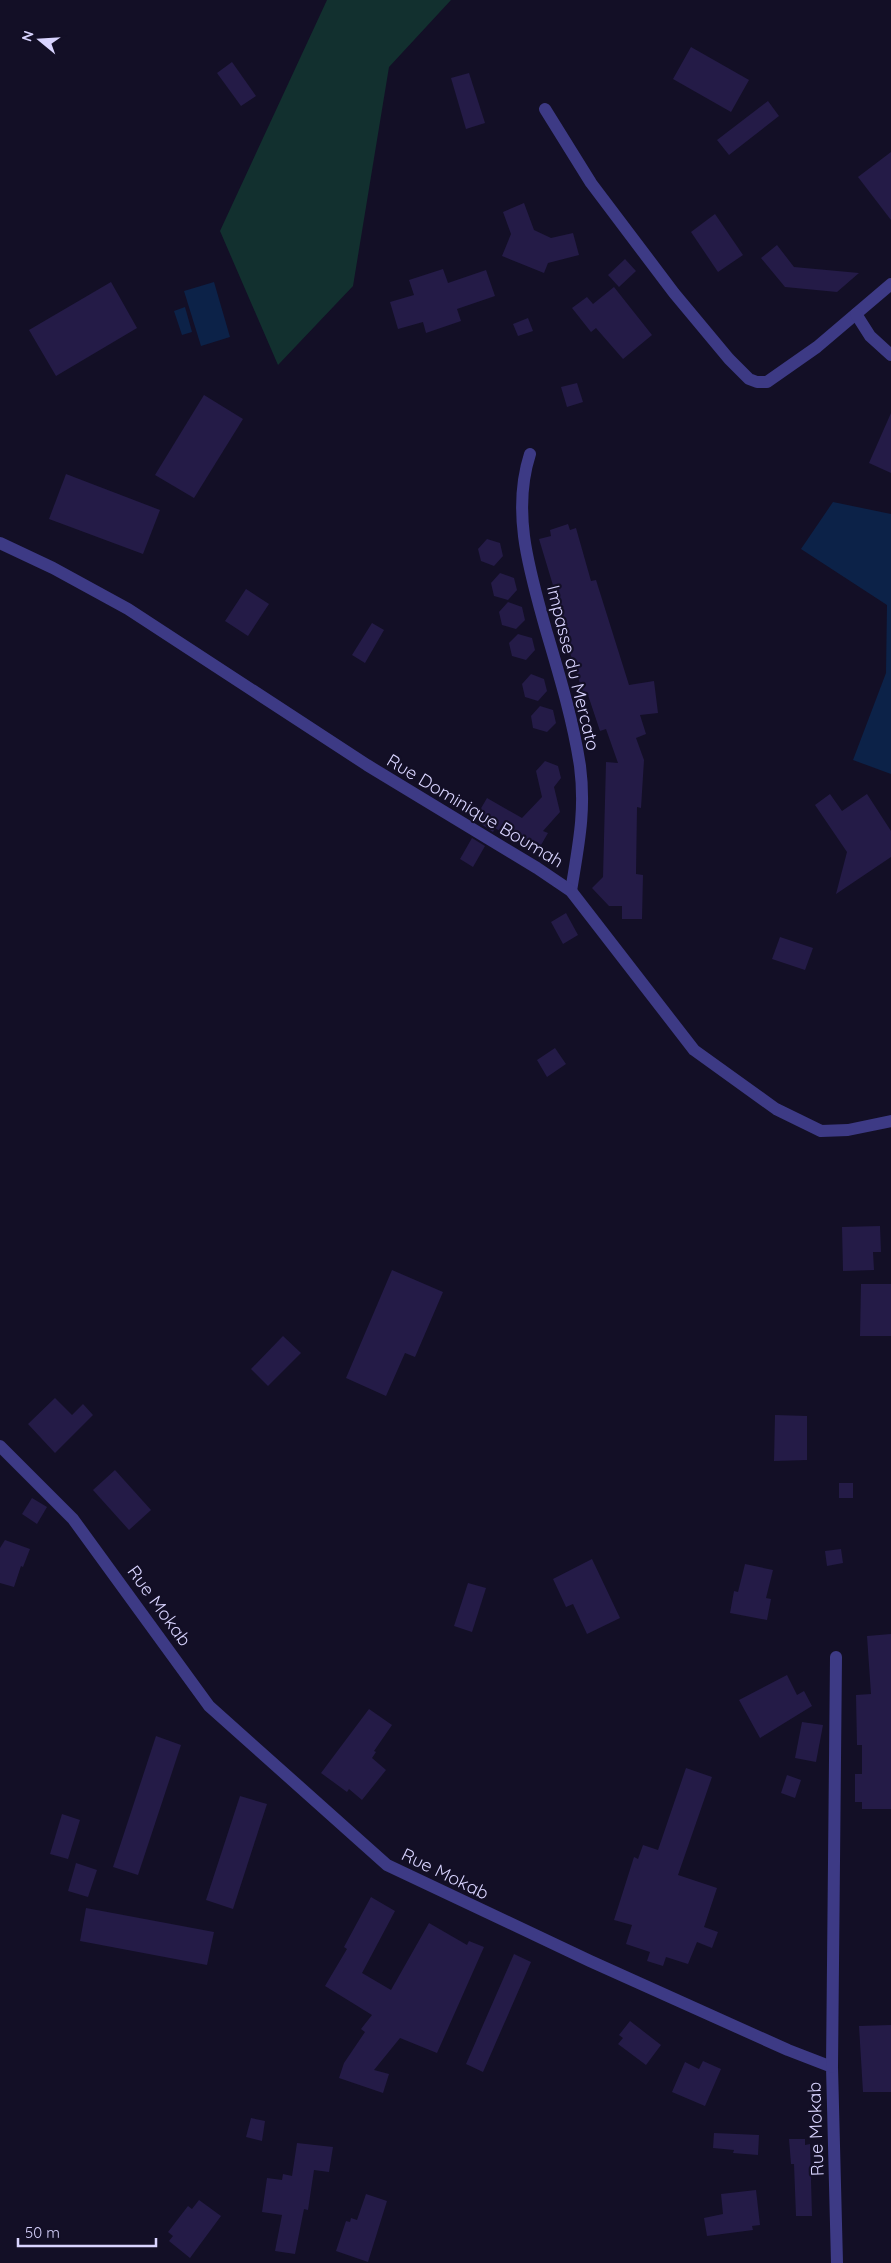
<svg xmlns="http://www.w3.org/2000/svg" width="891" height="2263" viewBox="0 0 891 2263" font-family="Quicksand,sans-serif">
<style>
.green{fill:#12302f}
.water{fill:#0c2248}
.building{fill:#241b47}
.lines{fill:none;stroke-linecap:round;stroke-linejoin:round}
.minor{stroke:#3d3a85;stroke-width:12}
.labels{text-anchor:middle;stroke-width:4.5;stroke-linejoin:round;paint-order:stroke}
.street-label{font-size:18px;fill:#d9d4ff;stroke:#130f26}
</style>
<rect width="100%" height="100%" fill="#130f26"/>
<!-- green -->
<polygon class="green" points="327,0 451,0 389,67 353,286 278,365 220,231"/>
<!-- water -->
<g class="water">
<polygon points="214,282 230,337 201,346 184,291"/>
<polygon points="185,307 192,332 182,335 174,311"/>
<polygon points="833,502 891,514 891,774 853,760 886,673 887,605 801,549"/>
</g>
<!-- building -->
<g class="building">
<polygon points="691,47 749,80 731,112 673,79"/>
<polygon points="232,62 256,96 241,106 217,73"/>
<polygon points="469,73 485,123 466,129 451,78"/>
<polygon points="768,101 779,116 729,155 717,140"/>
<polygon points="891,152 891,220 858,177"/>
<polygon points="524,203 534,230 551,238 573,233 579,255 548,263 544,273 502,256 511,234 503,212"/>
<polygon points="715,214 743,255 718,272 691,232"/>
<polygon points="777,245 794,267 859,273 837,292 785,287 761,258"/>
<polygon points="625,259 636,271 619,287 608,275"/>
<polygon points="443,269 448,283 486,270 495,296 457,309 461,321 426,333 423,322 398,329 390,302 414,295 409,280"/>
<polygon points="111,282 137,328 56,376 29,330"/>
<polygon points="614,287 652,335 623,359 596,328 591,332 572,308 587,297 593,304"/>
<polygon points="528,318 533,331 518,336 513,324"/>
<polygon points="577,383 583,402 567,407 561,387"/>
<polygon points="204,395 243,419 194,498 155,475"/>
<polygon points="891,413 891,473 869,463"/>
<polygon points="66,474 160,510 143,554 49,519"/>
<polygon points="568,524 570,530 576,528 591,581 596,580 629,685 654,681 658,713 640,715 646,734 636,738 644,760 641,808 637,807 636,874 643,875 642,919 622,919 622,906 609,906 592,888 603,877 606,762 618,763 606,729 600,731 588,695 584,696 551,594 555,592 539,539 551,536 550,530"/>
<polygon points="487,539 500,543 503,556 494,566 481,561 478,549"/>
<polygon points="500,573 514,578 517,590 508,600 494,596 491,583"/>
<polygon points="246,589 269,604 248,636 225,621"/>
<polygon points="508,602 522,607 525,620 516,629 502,625 499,612"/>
<polygon points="372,623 384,630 365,663 352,655"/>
<polygon points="518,634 532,638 535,650 526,660 512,656 509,643"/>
<polygon points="531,674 544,679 547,691 538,701 525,697 522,684"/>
<polygon points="540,706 553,710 556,723 547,732 533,728 531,716"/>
<polygon points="545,761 558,766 561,778 554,787 560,812 543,831 548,833 537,852 495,828 493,832 481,824 482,821 476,817 487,798 522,818 542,797 536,771"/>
<polygon points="830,794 842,811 867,794 891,831 891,857 836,894 847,852 815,805"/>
<polygon points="472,838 485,846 473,867 460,859"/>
<polygon points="566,913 578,935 563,944 551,922"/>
<polygon points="780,937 813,948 805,970 772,959"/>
<polygon points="555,1048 566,1064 547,1077 537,1060"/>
<polygon points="880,1226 881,1252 873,1252 874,1270 843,1271 842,1227"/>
<polygon points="392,1270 443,1292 415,1357 405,1353 386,1396 346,1378"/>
<polygon points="861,1284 891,1284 891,1336 860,1336"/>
<polygon points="283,1336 301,1353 268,1386 251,1369"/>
<polygon points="55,1398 72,1415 83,1404 93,1415 55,1453 28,1424"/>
<polygon points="775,1415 807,1416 807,1460 774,1461"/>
<polygon points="115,1470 151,1510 129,1530 93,1490"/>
<rect x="839" y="1483" width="14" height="15"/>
<polygon points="32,1498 47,1507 37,1524 22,1514"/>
<polygon points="5,1540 30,1549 23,1567 21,1566 14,1587 0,1583 0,1548"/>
<polygon points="841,1549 843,1563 827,1566 825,1551"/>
<polygon points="592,1559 620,1618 587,1634 573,1604 566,1607 553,1579"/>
<polygon points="745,1564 773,1570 766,1598 771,1599 767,1620 730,1613 734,1591 738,1592"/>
<polygon points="468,1583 486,1588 472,1632 454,1626"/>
<polygon points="891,1634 891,1809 862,1809 862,1802 855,1802 855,1774 862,1774 862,1745 857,1745 856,1695 871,1694 867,1636"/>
<polygon points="787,1675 797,1695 804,1691 812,1706 760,1738 739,1700"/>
<polygon points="369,1709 392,1725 374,1751 376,1752 372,1758 386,1770 362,1800 349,1789 347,1792 321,1773"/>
<polygon points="802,1722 823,1725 816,1762 795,1758"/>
<polygon points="156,1736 181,1745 138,1875 113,1867"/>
<polygon points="686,1768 712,1777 678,1875 717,1888 704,1927 718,1932 712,1948 697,1942 688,1964 666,1957 663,1966 647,1961 650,1952 626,1944 632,1925 614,1920 634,1857 638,1859 643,1845 658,1850"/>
<polygon points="787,1775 801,1780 795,1798 781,1793"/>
<polygon points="240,1796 267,1804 233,1909 206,1900"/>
<polygon points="62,1814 80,1820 68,1859 50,1854"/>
<polygon points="76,1863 97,1870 88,1897 68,1891"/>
<polygon points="371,1897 395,1911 362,1973 391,1990 429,1923 467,1945 469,1941 484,1947 437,2053 400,2038 374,2070 389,2074 383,2093 339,2078 344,2063 365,2032 361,2029 372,2015 325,1986 347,1949 344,1947"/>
<polygon points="86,1908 214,1932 207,1965 80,1941"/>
<polygon points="514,1954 531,1962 483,2072 466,2064"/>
<polygon points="630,2021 661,2045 646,2065 618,2044 623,2038 619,2035"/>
<polygon points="891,2025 891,2092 863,2092 859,2026"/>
<polygon points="703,2061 721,2069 705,2106 672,2092 685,2062 699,2069"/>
<polygon points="251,2118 265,2121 262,2141 246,2137"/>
<polygon points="714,2133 759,2135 758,2155 733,2153 734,2150 713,2148"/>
<polygon points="789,2139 805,2139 805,2145 810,2144 812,2216 796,2216 794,2164 791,2164"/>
<polygon points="297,2143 333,2147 329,2172 314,2170 308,2210 304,2209 295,2254 275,2251 282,2215 262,2212 267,2178 282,2180 283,2174 292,2176"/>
<polygon points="756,2190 760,2225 752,2226 753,2230 707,2236 704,2218 723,2214 721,2194"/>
<polygon points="366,2194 387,2201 368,2262 336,2251 346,2221 350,2222 351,2218 357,2220"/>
<polygon points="199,2200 221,2216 190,2258 169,2241 173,2236 168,2232 188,2206 192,2209"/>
</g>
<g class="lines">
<!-- minor -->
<g class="minor">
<polyline points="545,109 591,183 674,293 729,359 749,379 757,382 767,382 817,347 891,284"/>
<polyline points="856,314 870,336 891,355"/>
<path d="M 530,454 C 511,513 530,572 546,630 C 559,674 573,720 580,766 C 586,812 578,847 571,891"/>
<polyline points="0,543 53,568 128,609 367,765 537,868 571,891 694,1050 776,1109 821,1131 848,1130 891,1121"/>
<polyline points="0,1446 73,1519 209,1706 387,1865 590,1961 788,2050 832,2067 837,2263"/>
<polyline points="832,2067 836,1657"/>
</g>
</g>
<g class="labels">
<!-- street labels -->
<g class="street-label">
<text transform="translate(573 668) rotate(76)" y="6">Impasse du Mercato</text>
<text transform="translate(475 811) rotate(31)" y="6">Rue Dominique Boumah</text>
<text transform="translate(159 1606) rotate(54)" y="6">Rue Mokab</text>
<text transform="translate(445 1874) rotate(26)" y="6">Rue Mokab</text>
<text transform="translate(816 2129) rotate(-92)" y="6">Rue Mokab</text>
</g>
</g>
<!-- north arrow -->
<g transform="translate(40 40) rotate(288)" stroke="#130f26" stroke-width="4" paint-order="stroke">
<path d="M0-4L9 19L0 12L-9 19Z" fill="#d9d4ff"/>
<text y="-8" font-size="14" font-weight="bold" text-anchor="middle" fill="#d9d4ff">N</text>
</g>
<!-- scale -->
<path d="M18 2238v8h138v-8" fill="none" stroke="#d9d4ff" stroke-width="2.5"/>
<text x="25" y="2238" font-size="15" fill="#d9d4ff" stroke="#130f26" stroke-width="4" paint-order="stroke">50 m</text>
</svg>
